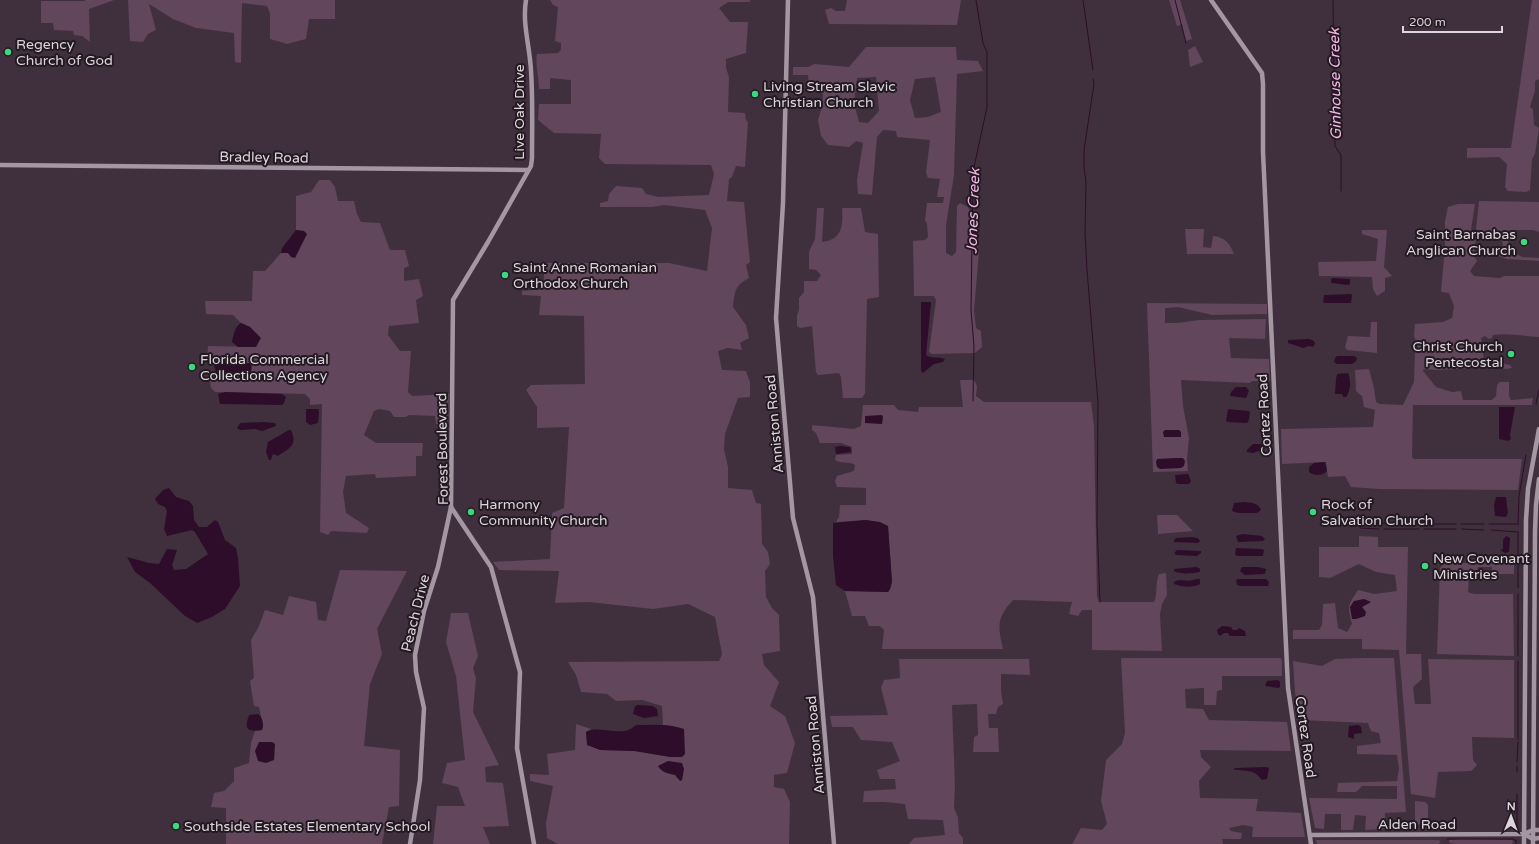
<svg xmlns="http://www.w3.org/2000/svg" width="1539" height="844" viewBox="0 0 1539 844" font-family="'Varela Round',sans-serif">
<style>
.green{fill:#61465c;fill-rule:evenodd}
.water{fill:#2d0d29}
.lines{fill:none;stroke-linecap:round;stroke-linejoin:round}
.stream{stroke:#2d0d29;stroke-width:1}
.secondary{stroke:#a497a1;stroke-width:4.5}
.poi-dot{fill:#3cd77e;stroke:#221a20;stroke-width:1.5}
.labels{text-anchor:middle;stroke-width:4;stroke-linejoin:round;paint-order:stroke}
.poi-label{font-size:14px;fill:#ded4dc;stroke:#221a20;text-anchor:start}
.street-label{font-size:14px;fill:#ded4dc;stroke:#221a20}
.water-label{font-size:15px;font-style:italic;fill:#f1b3e5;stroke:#221a20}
</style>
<rect width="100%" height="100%" fill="#40303d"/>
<!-- green -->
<g class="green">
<polygon points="85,0 335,0 335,19 309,19 306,39 287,44 270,39 270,13 267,6 242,3 241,63 235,62 234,33 196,28 173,19 149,4 156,30 148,34 143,42 130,41 128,0 114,0 89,9 90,42 82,36 74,35 73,31 54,30 53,23 41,23 41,1 85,1"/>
<path d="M 550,0 L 751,0 L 749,2 L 728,2 L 719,8 L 730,22 L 748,22 L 746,53 L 726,59 L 726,68 L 729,77 L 728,112 L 745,113 L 746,120 L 748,122 L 745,167 L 736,166 L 732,177 L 729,179 L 727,201 L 744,202 L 750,262 L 746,265 L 749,278 C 734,286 735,292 733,307 L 746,325 L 749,338 L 740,343 L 742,350 L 728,348 L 718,351 L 722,370 L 746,371 L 750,382 L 750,397 L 738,398 L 725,434 L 724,449 L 728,467 L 728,488 L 752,490 L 756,503 L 761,504 L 762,544 L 768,552 L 770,564 L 765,571 L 766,597 L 772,608 L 779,615 L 780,651 L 762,654 L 764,665 L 779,682 L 770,706 L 785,716 L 795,743 L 787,773 L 774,775 L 774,787 L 784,789 L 790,802 L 789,844 L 558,844 L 547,838 L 546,823 L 553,786 L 530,781 L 530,774 L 549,775 L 547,754 L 575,750 L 576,724 L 591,729 L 586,732 L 600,750 L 634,751 L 681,728 L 663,725 L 662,706 L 642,700 L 616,701 L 607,694 L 581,692 L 576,675 L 568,662 L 719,661 L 722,654 L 715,617 L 688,604 L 653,609 L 589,602 L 555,603 L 559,571 L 499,570 L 493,562 L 550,559 L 552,513 L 564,508 L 569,427 L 537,428 L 537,407 L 526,390 L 531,385 L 585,384 L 584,316 L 539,315 L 541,296 L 522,295 L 522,291 L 544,289 L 544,263 L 669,263 L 707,271 L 712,228 L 705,210 L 664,205 L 652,207 L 600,207 L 600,203 L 608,201 L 609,194 L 616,186 L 642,188 L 646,194 L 658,197 L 709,195 L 714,174 L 711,165 L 605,164 L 599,158 L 601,134 L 554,133 L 538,120 L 539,104 L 571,104 L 571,80 L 550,78 L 550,89 L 539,89 C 539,81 535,60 537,54 L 558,53 L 561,50 L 561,43 L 555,41 L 558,7 L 553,5 Z"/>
<polygon points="847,0 961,0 957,25 829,24 825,10 831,8 836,11 845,11"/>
<polygon points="1169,0 1180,0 1192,39 1186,41 1182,24 1177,26"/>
<polygon points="1532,0 1539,0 1539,79 1535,81 1535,91 1530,107 1533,109 1534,125 1539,128 1535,154 1532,159 1530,190 1526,192 1508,191 1505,187 1507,164 1499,157 1467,158 1467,148 1511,148"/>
<polygon points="1195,46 1203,62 1190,67 1188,50"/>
<path d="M 866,47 L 956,47 L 957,60 L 978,61 L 983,71 L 957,74 L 954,175 L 946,225 L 946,253 L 952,256 L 956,252 L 957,206 L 960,203 L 968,207 L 971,213 L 977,214 L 977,243 L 979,252 L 974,310 L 976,328 L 981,331 L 982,347 L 975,353 L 932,354 L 929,352 L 936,300 L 934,296 L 914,296 L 913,241 L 925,240 L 928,237 L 927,224 L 925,220 L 927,203 L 943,203 L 944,197 L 937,197 L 940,179 L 928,178 L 926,173 L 930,140 L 897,137 L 896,131 L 883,130 L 877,137 L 872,195 L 858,194 L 857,180 L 863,143 L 856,141 L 849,147 L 828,145 L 821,136 L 818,120 L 822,107 L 823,94 L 816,88 L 809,87 L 808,75 L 793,75 L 793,67 L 808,67 L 814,64 L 849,67 ZM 876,77 L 879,111 L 868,123 L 859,122 L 854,103 L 857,78 ZM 935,77 L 941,112 L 928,117 L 915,118 L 910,100 L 915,79 Z"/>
<polygon points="319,180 330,180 335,187 338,201 354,201 357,214 361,222 380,223 390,250 405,250 409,266 404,268 404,281 419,279 423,296 416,300 419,323 389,326 388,335 400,351 411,351 408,392 412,396 449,394 448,423 436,424 435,416 409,415 406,417 394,417 390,411 379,409 374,411 364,435 376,443 423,443 422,456 416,456 416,476 376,478 375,474 346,476 343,492 346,513 369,528 367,533 331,531 328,535 320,532 322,404 310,405 310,399 305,394 215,392 211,388 209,374 248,375 251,363 207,362 208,346 256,347 250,327 241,323 233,315 206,314 205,301 252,301 253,271 265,271 281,253 288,253 304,231 296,230 296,196 311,192"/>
<polygon points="1479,201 1539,202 1539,232 1533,230 1510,230 1508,235 1508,249 1522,257 1539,258 1539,261 1507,259 1499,256 1503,245 1500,232 1481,233 1476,229"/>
<path d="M 1458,204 L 1475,204 L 1471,230 L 1476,235 L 1474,256 L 1477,261 L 1470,271 L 1474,276 L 1500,278 L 1504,276 L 1539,276 L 1539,337 C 1523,336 1508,333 1493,335 L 1492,338 L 1489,339 L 1485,336 L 1481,338 L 1484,359 L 1510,365 L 1512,368 L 1506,369 L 1498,367 L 1436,370 L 1424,369 L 1423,371 L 1436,387 L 1452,392 L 1461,391 L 1463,400 L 1492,400 L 1496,396 L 1497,385 L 1500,382 L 1509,382 L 1509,396 L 1511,400 L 1533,398 L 1532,405 L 1413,405 L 1412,457 L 1414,459 L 1522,459 L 1518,490 L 1379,489 L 1351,487 L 1345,476 L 1328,477 L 1326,462 L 1282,464 L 1281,429 L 1373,427 L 1375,410 L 1364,407 L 1362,396 L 1356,391 L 1355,370 L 1369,369 L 1374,388 L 1376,402 L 1380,404 L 1403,405 L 1414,382 L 1415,351 L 1418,346 L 1414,336 L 1415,324 L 1443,322 L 1452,318 L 1454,306 L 1449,293 L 1441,292 L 1445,247 L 1445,221 L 1448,207 Z"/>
<path d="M 817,208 L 824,208 L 822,242 C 843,240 843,224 842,208 L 861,208 L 865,232 L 878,234 L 879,297 L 867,299 L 865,393 L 862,398 L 843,398 L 841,377 L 839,373 L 818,375 L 816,372 L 812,326 L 800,328 L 797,326 L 797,315 L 799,310 L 799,298 L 804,292 L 804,281 L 817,281 L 821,275 L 816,270 L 809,269 L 809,252 L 815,239 Z"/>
<path d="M 1185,229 L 1204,229 L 1203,247 L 1211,248 L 1213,236 C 1224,237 1230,243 1234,254 L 1187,254 Z"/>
<polygon points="1362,230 1387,230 1384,267 1392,276 1385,278 1385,291 1377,296 1373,289 1372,277 1319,276 1318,262 1376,261 1378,239 1362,234"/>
<polygon points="1147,303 1267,304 1267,314 1212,315 1178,307 1165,308 1165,323 1178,323 1199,320 1266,319 1265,339 1229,338 1231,358 1269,359 1270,381 1252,381 1250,383 1181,380 1183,406 1189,438 1187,459 1188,471 1153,472"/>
<polygon points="1371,322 1377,322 1377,353 1347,350 1345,347 1348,336 1370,337"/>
<path d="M 960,380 L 974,380 L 977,386 L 976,396 L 984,402 L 1091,402 L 1094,426 L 1097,597 L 1099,602 L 1154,602 C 1158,593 1155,583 1159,574 L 1166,573 L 1167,595 L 1162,604 L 1160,614 L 1162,651 L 1092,650 L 1092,610 L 1082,610 L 1078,616 L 1069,614 L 1072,602 L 1013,600 C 996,619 998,626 1003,649 L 882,649 L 884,630 L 880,626 L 869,626 L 865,616 L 852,616 L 845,591 L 888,592 L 890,589 L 892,582 L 888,526 L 866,520 L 836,522 L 839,517 L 840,505 L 866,505 L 866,488 L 837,487 L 835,481 L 837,476 L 854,471 L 855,465 C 849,461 841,464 835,460 L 836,455 L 852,454 L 852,447 L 841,443 L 820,443 L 816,433 L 812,430 L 812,425 L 854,429 L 861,426 L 863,405 L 894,405 L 898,410 L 918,412 L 919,407 L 963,407 Z"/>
<polygon points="1157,515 1177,515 1193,531 1158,534"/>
<path d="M 1359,536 L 1378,537 L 1378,547 L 1408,547 L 1406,654 L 1421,654 L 1422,679 L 1413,687 L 1415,704 L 1431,704 L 1428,659 L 1514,660 L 1514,738 L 1472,737 L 1473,760 L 1477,765 L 1471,771 L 1438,772 L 1435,798 L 1411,794 L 1399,650 L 1362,649 L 1362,639 L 1293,639 L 1293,630 L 1319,630 L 1322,625 L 1323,604 L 1335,603 L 1338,628 L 1347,632 L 1352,624 C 1347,605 1348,605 1358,590 L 1374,594 L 1397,591 L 1395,575 L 1376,572 L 1359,564 L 1330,578 L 1319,577 L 1319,547 L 1359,547 Z"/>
<polygon points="1445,563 1514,563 1514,574 1492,574 1492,567 1478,567 1476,575 1469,576 1468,592 1474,594 1513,594 1514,656 1437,654 1440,568"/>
<polygon points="340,570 407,571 377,629 382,654 370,684 364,746 400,750 399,806 389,807 382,844 226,844 226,808 211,807 214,793 224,791 234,781 234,768 249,763 251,743 255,731 262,730 263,725 259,707 254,706 250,681 254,678 251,640 259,626 265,610 283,615 289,596 316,602 318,620 326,621"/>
<polygon points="451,613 468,613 478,656 473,668 476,678 473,712 499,765 485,767 486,782 503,783 509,826 483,827 490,844 433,844 437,806 465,806 458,787 442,783 447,763 465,760 456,676 446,642"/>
<polygon points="1121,658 1281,658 1282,661 1282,676 1222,676 1222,690 1217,691 1216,705 1204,705 1204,688 1185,689 1186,708 1203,709 1209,720 1287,722 1291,751 1200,750 1201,757 1211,767 1199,781 1200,798 1258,799 1256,811 1301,813 1305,837 1252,837 1253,827 1243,825 1229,828 1231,831 1242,833 1241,839 1222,839 1223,844 1072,844 1081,828 1102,830 1107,824 1101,801 1106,760 1122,744 1125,733"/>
<polygon points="1362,658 1394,658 1406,812 1385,813 1385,829 1365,830 1366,816 1355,815 1353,830 1341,830 1341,814 1325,814 1324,829 1315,828 1309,798 1397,799 1397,786 1362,786 1356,792 1337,792 1338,783 1397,781 1399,769 1397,755 1357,754 1357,746 1381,743 1379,733 1371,731 1368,723 1299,720 1295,692 1293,661 1322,666 1335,659"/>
<polygon points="899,659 1029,659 1030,675 1001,674 1001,691 1003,704 998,707 996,714 988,714 989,728 998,728 999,752 973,752 974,737 978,735 977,704 952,705 955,786 954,808 958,817 959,833 963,838 963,844 909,844 914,838 945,835 943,820 908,819 905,804 884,802 863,802 864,791 896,789 895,779 880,779 877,770 900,761 892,742 861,740 853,727 832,727 830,716 888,715 881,688 884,680 900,678"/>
<polygon points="1415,801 1425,802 1428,805 1428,819 1415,827"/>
<polygon points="1460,839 1511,840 1513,841 1512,844 1455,844 1450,843 1449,841 1449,840"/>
<polygon points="1316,840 1439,840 1441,842 1438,844 1317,844"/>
</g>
<!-- water -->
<g class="water">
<polygon points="296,230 304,231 307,234 295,258 291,257 288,253 281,253 282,248"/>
<polygon points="1334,278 1350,279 1350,284 1348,285 1331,283 1331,279"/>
<polygon points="1351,294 1352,295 1351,303 1325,303 1323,302 1324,295"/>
<path d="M 921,302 L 931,302 L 931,303 L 926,355 C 932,359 939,356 945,359 L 943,362 L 934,364 L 923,373 L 921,371 Z"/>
<path d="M 241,323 L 250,327 L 261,338 L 256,347 L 238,347 L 232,342 C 233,336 235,326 241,323 Z"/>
<polygon points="1309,339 1314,341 1315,344 1313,347 1309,346 1303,348 1288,343 1288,340"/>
<polygon points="1337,356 1354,356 1357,358 1356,361 1352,364 1337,364 1334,362 1335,358"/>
<path d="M 220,363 L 251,363 C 252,368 252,372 248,375 L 217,374 L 214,366 Z"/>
<path d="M 1348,373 C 1351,380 1351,391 1346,397 L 1343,397 L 1342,394 L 1335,394 L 1336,379 L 1337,374 Z"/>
<polygon points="1236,387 1246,387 1249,391 1246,398 1230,396 1231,392"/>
<polygon points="225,392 282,394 286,397 284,403 282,405 220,404 218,394"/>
<polygon points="1499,407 1515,407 1510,435 1511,439 1508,441 1499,439"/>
<polygon points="306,409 318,409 319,412 318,423 310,425 306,422"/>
<polygon points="1228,409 1248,411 1250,412 1249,420 1247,423 1228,422 1226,421"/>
<polygon points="882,415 883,417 882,424 865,423 865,416"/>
<polygon points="264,422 275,423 276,426 262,431 255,429 240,430 237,428 240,423"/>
<path d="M 289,430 L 291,430 C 298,446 289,448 278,456 L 273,454 L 271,460 L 269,460 L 266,452 L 268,442 Z"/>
<polygon points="1165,430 1179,430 1181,432 1181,437 1164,437 1163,432"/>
<polygon points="1253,444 1262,444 1263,447 1262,450 1253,453 1247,452 1247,450"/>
<polygon points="840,446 850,447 851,452 836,454 835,447"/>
<polygon points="1176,458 1183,458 1185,461 1184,466 1181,468 1160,469 1157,467 1156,462 1157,459"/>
<path d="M 1325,462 L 1327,471 C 1322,476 1314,476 1309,472 L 1309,467 L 1314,463 Z"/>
<polygon points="1188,474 1191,481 1189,484 1178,484 1176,483 1175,475"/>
<polygon points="169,488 176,497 189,501 193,506 194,520 199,527 207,527 215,520 218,522 225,540 236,548 238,558 240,586 225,609 212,617 197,623 185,616 150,583 135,572 127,557 149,563 159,564 167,549 177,550 172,565 174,570 186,569 208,554 195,532 192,530 167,536 164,529 167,511 165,507 158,504 155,499 163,490"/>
<polygon points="1496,497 1506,497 1508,513 1506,517 1495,516 1494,505"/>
<path d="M 1243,502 C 1251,503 1258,502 1261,510 L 1257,513 L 1238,513 L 1232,511 L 1234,503 Z"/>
<polygon points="866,520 880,522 888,526 892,582 890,589 888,592 845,591 836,585 833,556 833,523"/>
<polygon points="1243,534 1262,536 1265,539 1263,541 1238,542 1236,536"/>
<polygon points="1506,536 1510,538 1509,552 1505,553 1500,550 1503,549 1503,540"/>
<polygon points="1191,537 1198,538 1200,541 1198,543 1174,542 1174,540 1176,538"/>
<polygon points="1236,548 1262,549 1264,550 1263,556 1237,556 1235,554"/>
<polygon points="1177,550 1201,551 1201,553 1197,556 1176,555 1174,553"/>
<path d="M 1197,567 L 1200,569 L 1200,572 C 1192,573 1182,575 1174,571 L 1174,569 Z"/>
<polygon points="1242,567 1258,567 1266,569 1265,574 1245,575 1240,571"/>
<path d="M 1196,579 L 1200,579 L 1200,584 C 1193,588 1182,587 1174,584 L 1174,582 C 1181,578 1189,583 1196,579 Z"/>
<polygon points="1238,579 1266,579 1269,582 1268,586 1240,586 1237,585 1236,580"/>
<polygon points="1364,599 1371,602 1362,607 1366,612 1365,616 1356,619 1352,619 1350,607 1354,601"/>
<polygon points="1222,626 1231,627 1233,630 1237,630 1239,628 1245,631 1246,636 1230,636 1228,633 1224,633 1220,636 1218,634 1217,630"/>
<polygon points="1278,680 1280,682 1280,687 1278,688 1265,686 1267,681"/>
<polygon points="638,705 653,706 657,709 658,716 644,718 633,714 635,706"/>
<path d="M 258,714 C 263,718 264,725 262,730 C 247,732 244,730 249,715 Z"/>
<path d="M 636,725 C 652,725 668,723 684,729 L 685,754 L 682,757 L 670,757 L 634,751 L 600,750 L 587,745 L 586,732 C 597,726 612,733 624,731 C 628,731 632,728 636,725 Z"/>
<polygon points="1358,725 1361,727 1362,733 1354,734 1354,739 1348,737 1349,726"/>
<polygon points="259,742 272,742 275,744 274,760 266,763 258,761 255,751"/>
<path d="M 668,761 L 682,763 L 684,769 L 682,780 L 680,781 L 675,775 C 669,774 661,772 658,766 Z"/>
<path d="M 1266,767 L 1269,768 L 1267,779 L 1262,780 C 1252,767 1246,773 1233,769 L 1235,768 Z"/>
</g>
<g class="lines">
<!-- stream -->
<g class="stream">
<polyline points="1083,0 1093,70"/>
<polyline points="1175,0 1186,43"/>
<polyline points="1333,0 1335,146 1341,155 1341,191"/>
<polyline points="1093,79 1094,84 1084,150 1084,167 1086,182 1085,232 1087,270 1098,403 1097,525 1100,602"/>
<polyline points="973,401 974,347 971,310 973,172 987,107 987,52 983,43 976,0"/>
<polyline points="1536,404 1539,390"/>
<polyline points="1380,523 1419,524"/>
<polyline points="1423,524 1456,524"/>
<polyline points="1461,524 1484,524"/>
<polyline points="1489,524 1517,524"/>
<polyline points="1518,525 1519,496 1526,455"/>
<polyline points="1360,528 1379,529"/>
<polyline points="1384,529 1419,529"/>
<polyline points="1424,529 1456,529"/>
<polyline points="1462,529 1484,530"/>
<polyline points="1491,530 1518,532"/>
<polyline points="1518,532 1518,553"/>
<polyline points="1518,588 1518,560"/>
<polyline points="1518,594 1518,656"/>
<polyline points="1518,661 1518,739"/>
<polyline points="1517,762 1518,742"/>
<polyline points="1517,772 1517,766"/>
<polyline points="1517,829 1517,794"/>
<polyline points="1447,839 1513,839 1516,841"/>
<polyline points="1516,844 1516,840"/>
</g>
<!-- secondary -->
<g class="secondary">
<polyline points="788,0 783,203 776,318 793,518 813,597 834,844"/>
<polyline points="1211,0 1262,73 1263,84 1263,152 1288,688 1311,844"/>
<polyline points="0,165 528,170"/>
<polyline points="451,507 491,567 520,672 517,748 534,844"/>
<polyline points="1524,834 1533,839 1539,838"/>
<polyline points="1310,835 1524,834 1533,830 1539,830"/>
<path d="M 410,844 L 420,780 L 424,708 L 416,672 L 415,655 L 424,611 L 438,567 L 451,507 L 453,300 L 488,242 L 531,166 L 532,158 C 532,129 533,100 531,71 C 530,47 522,24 526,0"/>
<polyline points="1524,844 1526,520 1528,489 1539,429"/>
<polyline points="1533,844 1535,532 1536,505 1539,479"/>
</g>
</g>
<!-- markers -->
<g class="poi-dot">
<circle cx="8" cy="52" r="4"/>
<circle cx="755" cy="94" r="4"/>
<circle cx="1524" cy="242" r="4"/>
<circle cx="505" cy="275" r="4"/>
<circle cx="1511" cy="354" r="4"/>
<circle cx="192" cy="367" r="4"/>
<circle cx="471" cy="512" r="4"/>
<circle cx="1313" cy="512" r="4"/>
<circle cx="1425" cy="566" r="4"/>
<circle cx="176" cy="826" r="4"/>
</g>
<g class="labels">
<!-- poi labels -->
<g class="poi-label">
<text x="16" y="49">Regency<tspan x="16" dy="16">Church of God</tspan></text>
<text x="763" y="91">Living Stream Slavic<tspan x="763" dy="16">Christian Church</tspan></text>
<text x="1516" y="239" text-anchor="end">Saint Barnabas<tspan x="1516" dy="16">Anglican Church</tspan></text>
<text x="513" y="272">Saint Anne Romanian<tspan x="513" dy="16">Orthodox Church</tspan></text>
<text x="1503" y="351" text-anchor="end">Christ Church<tspan x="1503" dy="16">Pentecostal</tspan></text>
<text x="200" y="364">Florida Commercial<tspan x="200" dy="16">Collections Agency</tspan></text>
<text x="479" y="509">Harmony<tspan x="479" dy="16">Community Church</tspan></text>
<text x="1321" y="509">Rock of<tspan x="1321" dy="16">Salvation Church</tspan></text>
<text x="1433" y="563">New Covenant<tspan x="1433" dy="16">Ministries</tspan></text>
<text x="184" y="831">Southside Estates Elementary School</text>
</g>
<!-- street labels -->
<g class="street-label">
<text transform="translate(519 112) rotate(-90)" y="5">Live Oak Drive</text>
<text transform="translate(264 157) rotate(1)" y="5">Bradley Road</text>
<text transform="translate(1264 415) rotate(-93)" y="5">Cortez Road</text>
<text transform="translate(774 424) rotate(-95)" y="5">Anniston Road</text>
<text transform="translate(442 449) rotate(-91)" y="5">Forest Boulevard</text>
<text transform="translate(415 613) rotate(-76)" y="5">Peach Drive</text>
<text transform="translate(1306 737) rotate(82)" y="5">Cortez Road</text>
<text transform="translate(815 745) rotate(-95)" y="5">Anniston Road</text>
<text x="1417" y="829">Alden Road</text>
</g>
<!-- water labels -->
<g class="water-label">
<text transform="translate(1335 84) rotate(-91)" y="5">Ginhouse Creek</text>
<text transform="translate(973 211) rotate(-88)" y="5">Jones Creek</text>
</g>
</g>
<!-- north arrow -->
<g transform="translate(1511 816) rotate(1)" stroke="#221a20" stroke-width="3" paint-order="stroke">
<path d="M0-3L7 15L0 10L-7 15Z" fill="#ded4dc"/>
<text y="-6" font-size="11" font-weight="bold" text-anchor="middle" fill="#ded4dc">N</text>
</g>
<!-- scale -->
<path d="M1403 26v6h99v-6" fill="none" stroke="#ded4dc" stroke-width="2"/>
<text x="1409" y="26" font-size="12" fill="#ded4dc" stroke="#221a20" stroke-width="3" paint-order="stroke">200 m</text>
</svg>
